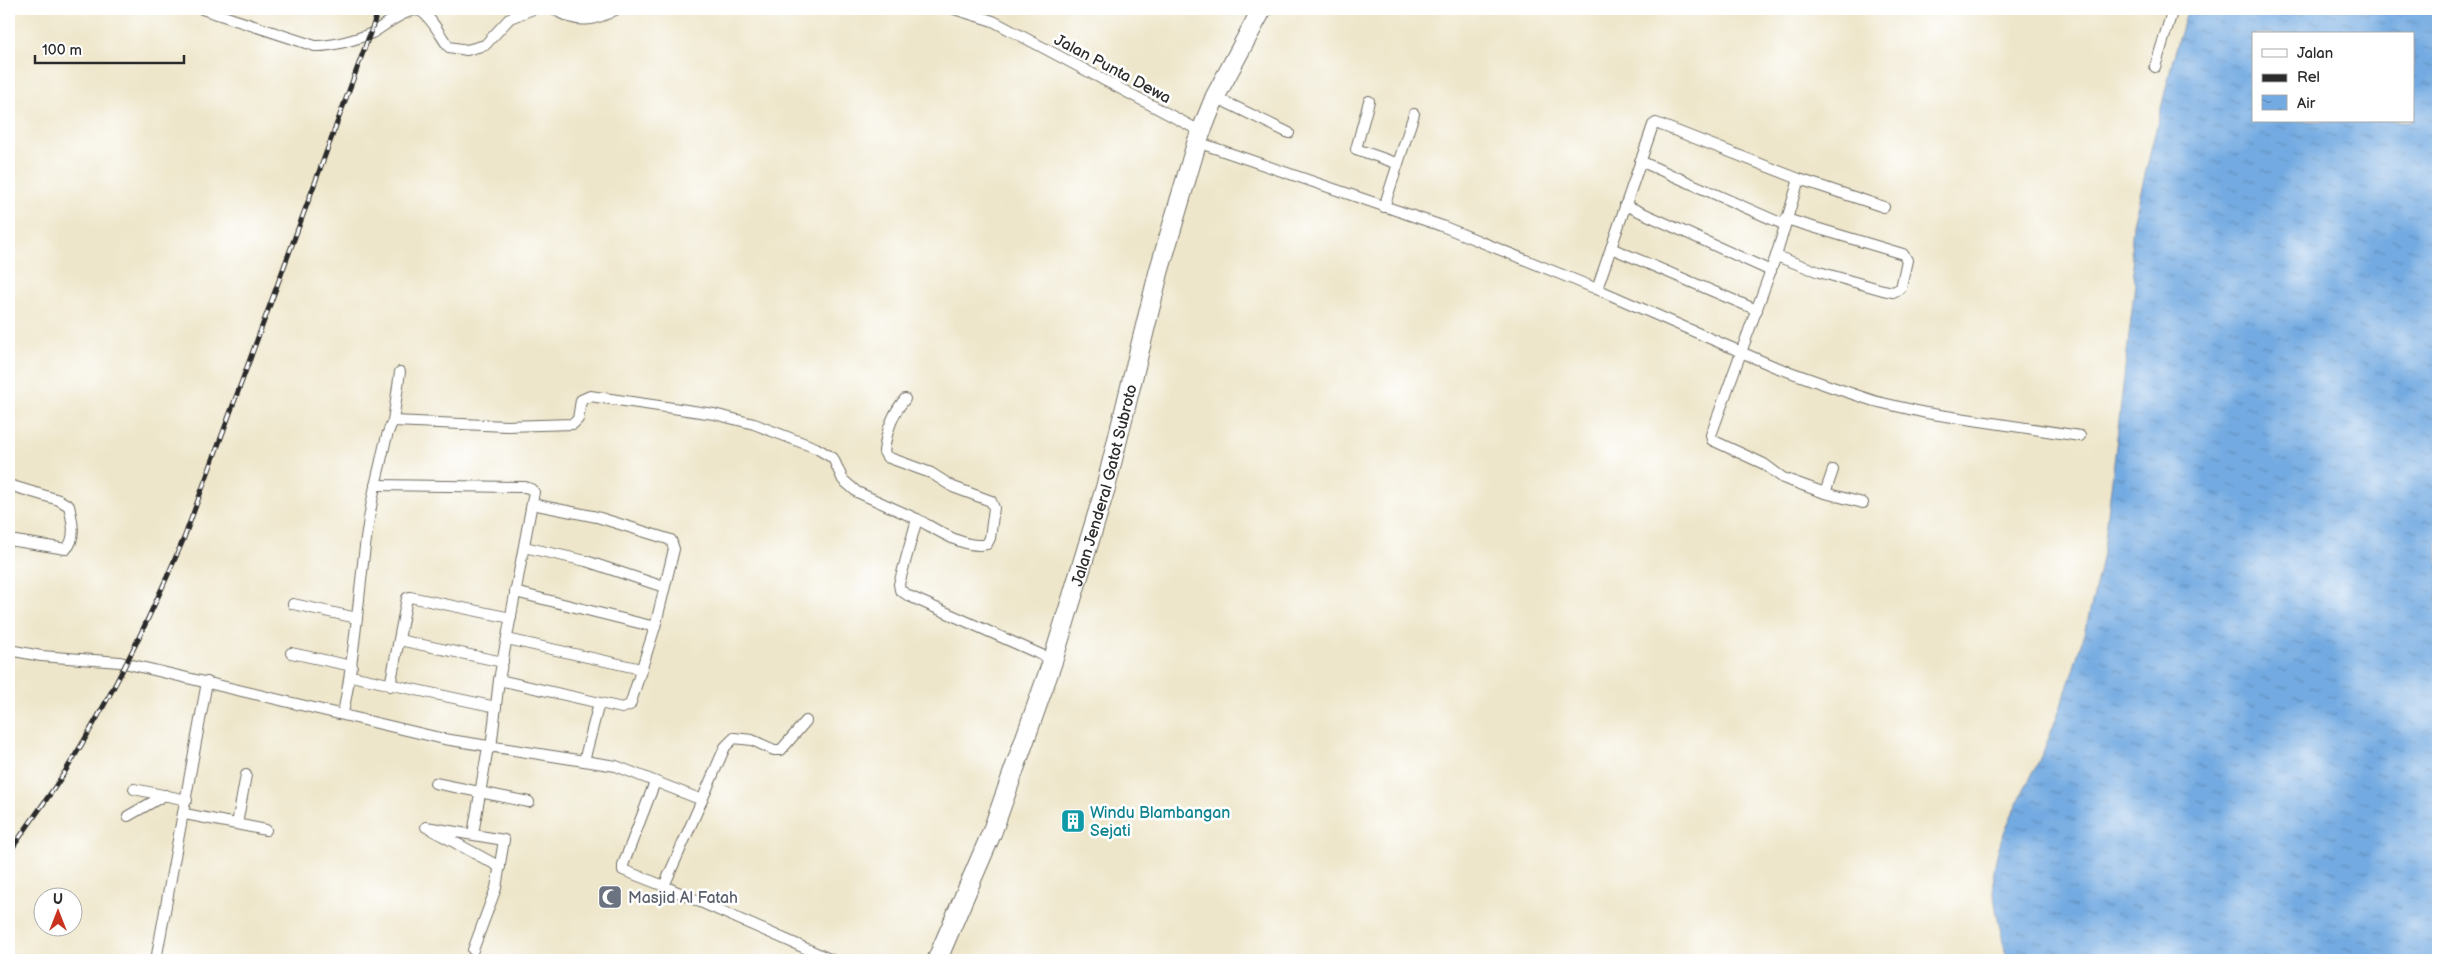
<svg xmlns="http://www.w3.org/2000/svg" width="2447" height="969" viewBox="0 0 2447 969" font-family="'Balsamiq Sans',sans-serif">
<style>
.water{fill:url(#water-ripples);stroke:#4f6a86;fill-rule:evenodd}
.lines{fill:none;stroke-linecap:round;stroke-linejoin:round}
.street-casing{stroke:#6f6c63;stroke-width:12}
.highway-casing{stroke:#6f6c63;stroke-width:21}
.street{stroke:#fff;stroke-width:10}
.highway{stroke:#fff;stroke-width:19}
.rail-casing{stroke:#2b2b2b;stroke-width:5}
.rail{stroke:#fff;stroke-width:3;stroke-dasharray:9;stroke-linecap:butt}
.labels{text-anchor:middle;stroke-width:5;stroke-linejoin:round;paint-order:stroke}
.street-label{font-size:16px;fill:#2b2b2b;stroke:#fff}
.culture-label{font-size:16px;fill:#0d838f;stroke:#fff;text-anchor:start}
.worship-label{font-size:16px;fill:#5b616d;stroke:#fff;text-anchor:start}
</style>
<defs>
<pattern id="water-ripples" width="26" height="14" patternUnits="userSpaceOnUse" patternTransform="scale(1.25)"><rect width="26" height="14" fill="#73aae1"/><path d="M2 4q2-2 4 0t4 0M15 11q2-2 4 0t4 0" fill="none" stroke="#5f8bb7"/></pattern>
</defs>
<rect width="100%" height="100%" fill="#fff"/>
<filter id="ink" filterUnits="userSpaceOnUse"><feTurbulence type="fractalNoise" baseFrequency=".02" numOctaves="2"/><feDisplacementMap in="SourceGraphic" scale="10" xChannelSelector="R" yChannelSelector="G"/><feConvolveMatrix kernelMatrix="1 2 1 2 8 2 1 2 1" color-interpolation-filters="sRGB"/></filter>
<filter id="wash" filterUnits="userSpaceOnUse"><feTurbulence type="fractalNoise" baseFrequency=".0096" numOctaves="4" result="noise"/><feDisplacementMap in="SourceGraphic" scale="20" xChannelSelector="R" yChannelSelector="G"/><feGaussianBlur stdDeviation="1.12" result="paint"/><feColorMatrix in="noise" values="0 0 0 0 0 0 0 0 0 0 0 0 0 0 0 0 0 1.4 0 .05"/><feComposite in="paint" operator="in"/></filter>
<g filter="url(#wash)">
<rect width="100%" height="100%" fill="#eee6ca"/>
<!-- water -->
<path class="water" d="M 2188,9 L 2438,9 L 2438,960 L 2007,960 C 2001,927 1988,893 1996,859 C 2004,821 2031,781 2046,745 C 2072,681 2091,616 2104,548 L 2135,284 L 2131,250 L 2133,224 L 2173,59 ZM 2253,34 L 2413,34 L 2413,121 L 2253,121 Z"/>
</g>
<g filter="url(#ink)">
<g class="lines">
<defs>
<g id="street">
<path d="M 202,9 L 315,46 C 330,47 358,39 372,33 C 383,27 408,6 420,11 C 432,17 440,36 449,47 L 467,50 L 485,45 L 510,18 L 533,9"/>
<path d="M 554,9 C 577,25 595,21 617,9"/>
<polyline points="954,9 993,21 1202,132"/>
<polyline points="2155,67 2173,9"/>
<polyline points="1215,97 1289,133"/>
<polyline points="1369,101 1356,149 1396,163"/>
<polyline points="1197,142 1442,226 1597,289 1773,366 1832,387 1874,401 1926,413 2080,436"/>
<polyline points="1640,161 1785,225"/>
<polyline points="1799,179 1776,256 1711,435 1712,440 1764,464 1783,478 1825,493 1863,503"/>
<polyline points="1625,205 1771,271"/>
<polyline points="1384,207 1414,114"/>
<polyline points="1611,248 1757,310"/>
<polyline points="1776,256 1819,272 1883,290 1893,292 1901,288 1907,260 1903,254 1786,219"/>
<polyline points="1597,289 1653,125 1656,123 1799,179 1884,207"/>
<path d="M 905,399 C 893,413 886,433 884,452 L 887,457 L 931,473 L 953,487 L 991,501 L 994,508 L 990,538 L 987,544 C 965,550 936,529 917,519"/>
<polyline points="393,421 400,372"/>
<path d="M 9,485 L 59,500 L 69,506 C 72,519 77,539 66,549 L 9,540"/>
<polyline points="375,485 525,487 531,489 534,492 499,680 491,748"/>
<polyline points="1825,493 1833,470"/>
<polyline points="524,547 586,561 664,587"/>
<polyline points="515,592 655,627"/>
<polyline points="293,604 357,618"/>
<polyline points="507,639 641,669"/>
<polyline points="399,640 503,662"/>
<polyline points="9,650 41,656 120,662 444,739 616,766 702,800 664,886 832,960"/>
<polyline points="291,653 352,666"/>
<polyline points="351,676 496,707"/>
<polyline points="499,680 622,708 630,705 655,627 674,549 671,540 597,517 532,504"/>
<polyline points="390,686 407,598 410,597 511,618"/>
<path d="M 343,713 C 360,633 359,549 379,469 C 383,454 385,435 393,421 L 507,426 L 573,424 L 578,419 L 581,400 L 590,396 L 714,414 L 754,424 L 816,448 L 833,458 L 843,480 L 857,492 L 917,519 L 899,584 L 900,590 L 909,596 L 1053,660"/>
<polyline points="584,761 599,703"/>
<polyline points="655,782 623,865 623,870 664,886"/>
<polyline points="435,783 529,802"/>
<polyline points="134,789 187,800"/>
<polyline points="702,800 725,747 734,738 752,740 774,750 781,750 806,721"/>
<polyline points="185,814 266,830"/>
<polyline points="128,816 165,795"/>
<polyline points="237,824 246,775"/>
<polyline points="426,827 504,840 496,888 473,950"/>
<polyline points="432,830 500,867"/>
<polyline points="473,834 488,747"/>
<polyline points="156,960 207,682"/>
</g>
<g id="highway">
<path id="s1" d="M 937,960 L 992,832 L 1053,660 L 1106,486 L 1159,271 L 1197,142 L 1215,97 L 1262,9"/>
</g>
</defs>
<!-- street casing -->
<use href="#street" class="street-casing"/>
<!-- highway casing -->
<use href="#highway" class="highway-casing"/>
<!-- street -->
<use href="#street" class="street"/>
<!-- highway -->
<use href="#highway" class="highway"/>
<defs>
<path id="rail" d="M 9,853 C 25,829 43,805 59,781 C 109,704 148,622 184,538 L 379,9"/>
</defs>
<!-- rail casing -->
<use href="#rail" class="rail-casing"/>
<!-- rail -->
<use href="#rail" class="rail"/>
</g>
</g>
<!-- icons -->
<defs>
<symbol id="building-square" viewBox="-11 -11 22 22"><rect x="-9" y="-9" width="18" height="18" rx="4" fill="#0f9aa8" stroke="#fff"/><path d="M-4-6H4V6H1V3H-1V6H-4ZM-2.5-4.3h1.7v1.8h-1.7ZM.8-4.3h1.7v1.8H.8ZM-2.5-1h1.7V.8h-1.7ZM.8-1h1.7V.8H.8Z" fill="#fff"/></symbol>
<symbol id="mosque-square" viewBox="-11 -11 22 22"><rect x="-9" y="-9" width="18" height="18" rx="4" fill="#6b7280" stroke="#fff"/><path d="M3.5-4.9A6 6 0 1 0 3.5 4.9A5 5 0 1 1 3.5-4.9Z" fill="#fff"/></symbol>
</defs>
<g fill-rule="evenodd">
<use href="#building-square" x="1059" y="807" width="28" height="28"/>
<use href="#mosque-square" x="596" y="883" width="28" height="28"/>
</g>
<g class="labels">
<!-- street labels -->
<g class="street-label">
<text transform="translate(1113 68) rotate(28)" y="6">Jalan Punta Dewa</text>
<text dy="6" stroke="none"><textPath href="#s1" startOffset="504">Jalan Jenderal Gatot Subroto</textPath></text>
</g>
<!-- culture labels -->
<g class="culture-label">
<text x="1090" y="818">Windu Blambangan<tspan x="1090" dy="18">Sejati</tspan></text>
</g>
<!-- worship labels -->
<g class="worship-label">
<text x="628" y="903">Masjid Al Fatah</text>
</g>
</g>
<!-- margin -->
<rect width="2447" height="969" fill="none" stroke="#fff" stroke-width="30"/>
<!-- legend -->
<rect x="2252" y="32" width="162" height="90" fill="#ffffff" stroke="#aaaaaa"/>
<rect x="2262" y="49" width="25" height="8" fill="#ffffff" stroke="#aaaaaa"/>
<text x="2297" y="58" font-size="15" fill="#2b2b2b">Jalan</text>
<rect x="2262" y="74" width="25" height="8" fill="#2b2b2b" stroke="#aaaaaa"/>
<text x="2297" y="82" font-size="15" fill="#2b2b2b">Rel</text>
<rect x="2262" y="95" width="25" height="15" fill="url(#water-ripples)" stroke="#aaaaaa"/>
<text x="2297" y="108" font-size="15" fill="#2b2b2b">Air</text>
<!-- north arrow -->
<g transform="translate(58 912)"><circle r="24" fill="#ffffff" stroke="#aaaaaa"/>
<path d="M0-4L9 19L0 12L-9 19Z" fill="#c8321e"/>
<text y="-8" font-size="14" font-weight="bold" text-anchor="middle" fill="#2b2b2b">U</text>
</g>
<!-- scale -->
<path d="M35 55v8h149v-8" fill="none" stroke="#2b2b2b" stroke-width="2.5"/>
<text x="42" y="55" font-size="15" fill="#2b2b2b" stroke="#ffffff" stroke-width="4" paint-order="stroke">100 m</text>
</svg>
